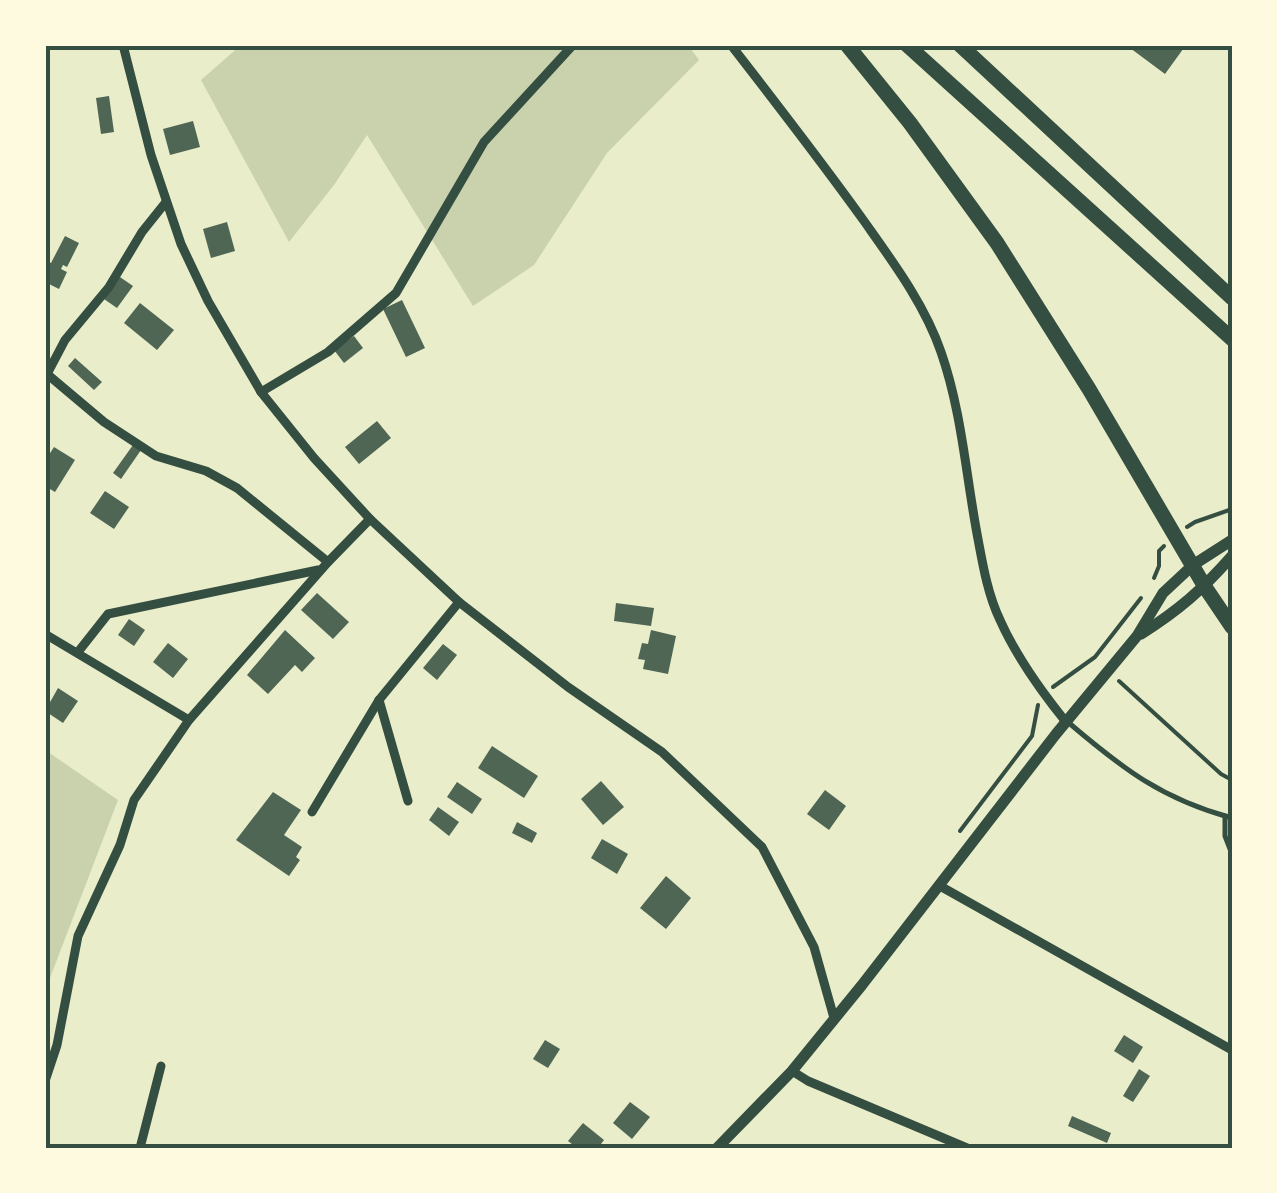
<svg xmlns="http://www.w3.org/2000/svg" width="1277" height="1193" viewBox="0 0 1277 1193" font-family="'Exo 2',sans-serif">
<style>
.green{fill:#cad2ad}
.building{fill:#4f6655}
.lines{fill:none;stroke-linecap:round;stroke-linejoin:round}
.path{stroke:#344e41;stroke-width:4}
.service{stroke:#344e41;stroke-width:5}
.minor{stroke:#344e41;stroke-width:9}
.tertiary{stroke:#344e41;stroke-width:11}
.trunk{stroke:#344e41;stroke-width:15}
.neatline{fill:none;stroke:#344e41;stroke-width:4}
</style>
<rect width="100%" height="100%" fill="#e9edc9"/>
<!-- green -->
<g class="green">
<polygon points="241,45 688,45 699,60 607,153 534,265 473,306 367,135 334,185 289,242 201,80"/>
<polygon points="45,750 118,800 45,991"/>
</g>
<!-- building -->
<g class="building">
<polygon points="1126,45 1186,45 1165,74"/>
<polygon points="109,96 114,132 101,134 96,98"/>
<polygon points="193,121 200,147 170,155 163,129"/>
<polygon points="227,222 235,251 211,258 203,229"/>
<polygon points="65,236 79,243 67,267 63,265 61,269 67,272 59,289 45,282 45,260 51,263"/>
<polygon points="117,275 133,286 117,308 101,297"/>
<polygon points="402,300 425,348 406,357 383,309"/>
<polygon points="140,303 174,330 157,350 124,323"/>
<polygon points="354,336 363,348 344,363 334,350"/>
<polygon points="75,358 102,382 94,390 68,366"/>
<polygon points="377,421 391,438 359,464 345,447"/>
<polygon points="133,445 141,450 121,479 113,473"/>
<polygon points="54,447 75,460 55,492 45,486 45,461"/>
<polygon points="105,491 129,507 114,529 90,513"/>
<polygon points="317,593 349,622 333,639 301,610"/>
<polygon points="616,603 654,608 651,626 614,621"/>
<polygon points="129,619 145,630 134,646 118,635"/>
<polygon points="285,630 315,658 302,672 295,665 268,694 247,675"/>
<polygon points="651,630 676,636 668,674 643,669 645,660 638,659 642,643 648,644"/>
<polygon points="168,643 188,659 173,678 153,662"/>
<polygon points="443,644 457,655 437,680 423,668"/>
<polygon points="58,688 78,701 63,723 45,711"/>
<polygon points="492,746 538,776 524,798 478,768"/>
<polygon points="601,781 624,807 603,825 581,799"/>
<polygon points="457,782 482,799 472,814 447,797"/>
<polygon points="825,790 846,806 829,830 807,814"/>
<polygon points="273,792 301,810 284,835 302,847 296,857 300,860 289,876 236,840"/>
<polygon points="438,807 459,822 449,836 429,820"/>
<polygon points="517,822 537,833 532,843 512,833"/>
<polygon points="602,839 628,854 617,874 591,858"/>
<polygon points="666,876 691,898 666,929 640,908"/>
<polygon points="1124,1035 1143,1047 1133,1063 1114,1051"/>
<polygon points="545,1040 560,1049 548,1068 533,1059"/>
<polygon points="1139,1069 1150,1076 1133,1102 1123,1096"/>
<polygon points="630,1102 650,1117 632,1139 613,1123"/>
<polygon points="1072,1116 1111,1133 1107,1143 1068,1126"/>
<polygon points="583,1123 604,1140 598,1148 577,1148 568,1141"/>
</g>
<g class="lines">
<!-- path -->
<g class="path">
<polyline points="1187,527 1195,522 1232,509"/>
<polyline points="1154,578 1159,566 1159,551 1164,546"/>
<polyline points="1119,681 1221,774 1232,780"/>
<polyline points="1053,687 1095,657 1141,598"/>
<polyline points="960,831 1032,736 1038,705"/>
</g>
<!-- service -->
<g class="service">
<path d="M 1069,723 C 1123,769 1162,799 1232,818"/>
<polyline points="1225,816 1225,836 1232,854"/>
</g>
<!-- minor -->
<g class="minor">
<polyline points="123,45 151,155 181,244 208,301 261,392 314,458 370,519 459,602 568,687 662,752 762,847 814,947 834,1018"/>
<path d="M 731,45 C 776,103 821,161 864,221 C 893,262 925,305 941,352 C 962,412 966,477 978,539 C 983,566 988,595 1000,620 C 1017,658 1040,690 1066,722"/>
<polyline points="47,374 104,422 156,456 206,471 237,488 328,562"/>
<polyline points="46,376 65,340 109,287 142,232 166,202"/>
<polyline points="261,392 328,352 396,293 484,142 573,45"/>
<polyline points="45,634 189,720"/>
<polyline points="78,652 108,614 318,570"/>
<polyline points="379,700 408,801"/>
<polyline points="312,812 379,700 459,602"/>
<polyline points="940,886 1232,1050"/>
<polyline points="792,1071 808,1081 967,1148"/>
<polyline points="45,1081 57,1045 78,936 120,845 134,800 189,720 328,562 370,519"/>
<polyline points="140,1148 161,1066"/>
</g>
<!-- tertiary -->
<g class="tertiary">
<path d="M 1141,634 C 1179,610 1202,590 1232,556"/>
<polyline points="717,1148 792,1071 862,985 1056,734 1137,636 1163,593 1193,565 1232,540"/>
</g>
<!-- trunk -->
<g class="trunk">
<polyline points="847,45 910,123 997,243 1089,389 1205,587 1232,627"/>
<polyline points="907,45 1232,339"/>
<polyline points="960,45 1232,298"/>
</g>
</g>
<!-- border -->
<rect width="1277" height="1193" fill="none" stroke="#fefae0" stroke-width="95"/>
<rect x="48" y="48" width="1182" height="1098" class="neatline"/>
</svg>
